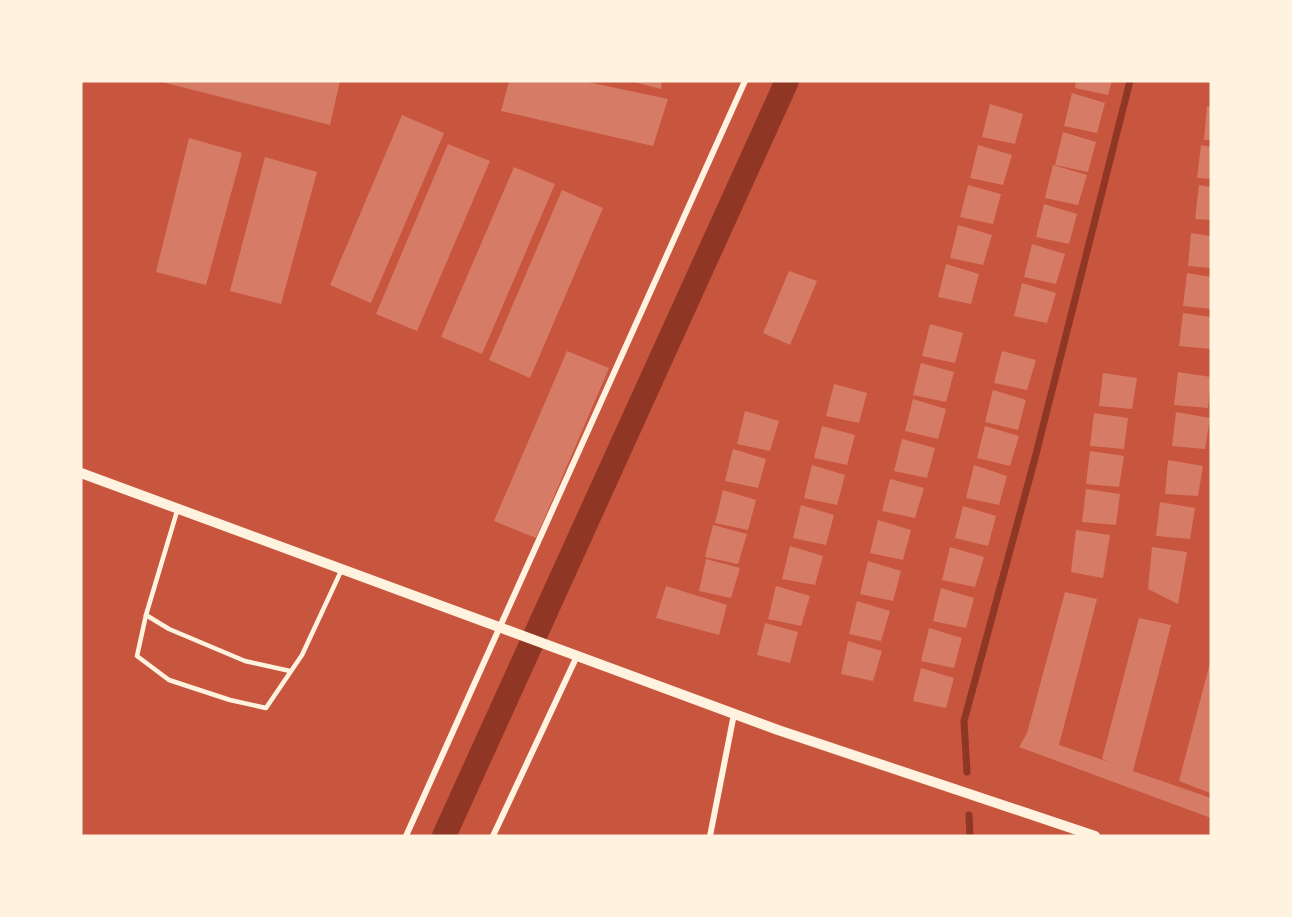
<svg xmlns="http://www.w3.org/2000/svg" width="1292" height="917" viewBox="0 0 1292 917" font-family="'Varela Round',sans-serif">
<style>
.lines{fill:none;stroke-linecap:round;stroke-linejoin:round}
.stream{stroke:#8f3625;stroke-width:7}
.canal{stroke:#8f3625;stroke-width:24}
.building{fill:#d67c66}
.service{stroke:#fff3e0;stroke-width:4.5}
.minor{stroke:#fff3e0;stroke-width:6}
.tertiary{stroke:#fff3e0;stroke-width:10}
</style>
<rect width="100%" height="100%" fill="#c8553d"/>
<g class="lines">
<!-- stream -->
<g class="stream">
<polyline points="967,772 964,721 1035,458 1130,81"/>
<polyline points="969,815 970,836"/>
</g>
<!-- canal -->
<polyline class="canal" points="444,836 787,81"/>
</g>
<!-- building -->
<g class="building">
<polygon points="158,81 340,81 330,125"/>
<polygon points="509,81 583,81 668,99 653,146 501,111"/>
<polygon points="630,81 662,81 661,89"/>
<polygon points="1076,81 1112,81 1108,95 1075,88"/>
<polygon points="1072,93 1105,103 1097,133 1064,126"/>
<polygon points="990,104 1023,114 1015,144 982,137"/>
<polygon points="1207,106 1211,107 1211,140 1204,140"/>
<polygon points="402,115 444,133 371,303 330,285"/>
<polygon points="1063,132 1096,142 1088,172 1055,165"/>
<polygon points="189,138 242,153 206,285 156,272"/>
<polygon points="448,144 490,161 417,331 376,314"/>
<polygon points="978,145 1012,155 1003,185 970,178"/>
<polygon points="1201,145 1211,147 1211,179 1197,178"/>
<polygon points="265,157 317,172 281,304 230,291"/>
<polygon points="1053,165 1087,175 1078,205 1045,198"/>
<polygon points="514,167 555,184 482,354 441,337"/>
<polygon points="968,185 1001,194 993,224 960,217"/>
<polygon points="1199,185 1211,187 1211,220 1195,219"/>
<polygon points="562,190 603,208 530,378 489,360"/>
<polygon points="1044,204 1077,214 1069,244 1036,237"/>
<polygon points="958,225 992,235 983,265 950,258"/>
<polygon points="1191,233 1211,236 1211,268 1188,266"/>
<polygon points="1032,244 1065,254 1056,284 1024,277"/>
<polygon points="946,264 979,274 971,304 938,297"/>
<polygon points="789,271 817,281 790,345 763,333"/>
<polygon points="1187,273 1211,277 1211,309 1183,306"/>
<polygon points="1022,283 1056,293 1047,323 1014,316"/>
<polygon points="1183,313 1211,317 1211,349 1179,346"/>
<polygon points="930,324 963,333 955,363 922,356"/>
<polygon points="567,351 609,368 536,538 494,521"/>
<polygon points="1002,351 1036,360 1027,390 994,383"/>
<polygon points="921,363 954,372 946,402 913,395"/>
<polygon points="1178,372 1211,377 1208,408 1174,405"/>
<polygon points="1103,373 1137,378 1132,409 1099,406"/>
<polygon points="834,384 867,393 859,423 826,416"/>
<polygon points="993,390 1026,400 1018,430 985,422"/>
<polygon points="913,399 946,409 938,439 905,431"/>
<polygon points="745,411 779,421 770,451 737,444"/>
<polygon points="1176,412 1210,418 1205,449 1172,446"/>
<polygon points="1094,413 1128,418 1124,449 1090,446"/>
<polygon points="822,426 855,435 847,465 814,458"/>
<polygon points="985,426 1019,436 1010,466 977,458"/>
<polygon points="902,439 935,448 927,478 894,471"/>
<polygon points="733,449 766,459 758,488 725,481"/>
<polygon points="1090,451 1124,456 1119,487 1086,484"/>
<polygon points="1168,460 1203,466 1198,496 1165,494"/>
<polygon points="812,465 845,475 837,505 804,498"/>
<polygon points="974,465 1007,476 999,505 966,498"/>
<polygon points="890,479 924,488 915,518 882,511"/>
<polygon points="1086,489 1120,494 1116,525 1082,522"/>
<polygon points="723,490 756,500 748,530 715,523"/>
<polygon points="1160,502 1195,508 1190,539 1156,536"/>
<polygon points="801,505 834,515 826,545 793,538"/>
<polygon points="963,506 996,516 988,546 955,538"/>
<polygon points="878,520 911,530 903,560 870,553"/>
<polygon points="713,525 747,534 738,564 705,557"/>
<polygon points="1076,530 1110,535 1103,578 1071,572"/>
<polygon points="790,546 823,556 815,585 782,579"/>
<polygon points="950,547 984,557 975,587 942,580"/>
<polygon points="1152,547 1187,552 1178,604 1148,589"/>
<polygon points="706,559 740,568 731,598 699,591"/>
<polygon points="868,561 901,571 893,601 860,594"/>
<polygon points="666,586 727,605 719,635 656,618"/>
<polygon points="776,586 810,596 801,626 768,619"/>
<polygon points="941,588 974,598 966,628 933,621"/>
<polygon points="1065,592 1097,599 1059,745 1112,763 1102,759 1139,618 1171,625 1133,771 1211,798 1211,818 1019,747 1027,733"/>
<polygon points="857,601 890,611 881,641 849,634"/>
<polygon points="765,623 798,632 790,663 757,655"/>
<polygon points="929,628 962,638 954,668 921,661"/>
<polygon points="848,641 882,651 873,681 841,674"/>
<polygon points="1210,663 1211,663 1210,793 1179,781"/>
<polygon points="921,668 954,678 946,708 913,701"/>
</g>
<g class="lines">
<!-- service -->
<g class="service">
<polyline points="178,508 146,615 137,656 169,680 230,700 266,708 302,655 342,569"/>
<polyline points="146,615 169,629 245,661 290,671"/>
</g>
<!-- minor -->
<g class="minor">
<polyline points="406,836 745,81"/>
<polyline points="493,836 577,656"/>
<polyline points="710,836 734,714"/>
</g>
<!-- tertiary -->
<polyline class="tertiary" points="81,473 778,730 1095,836"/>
</g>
<!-- border -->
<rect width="1292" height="917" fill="none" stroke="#fff3e0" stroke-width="165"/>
</svg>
